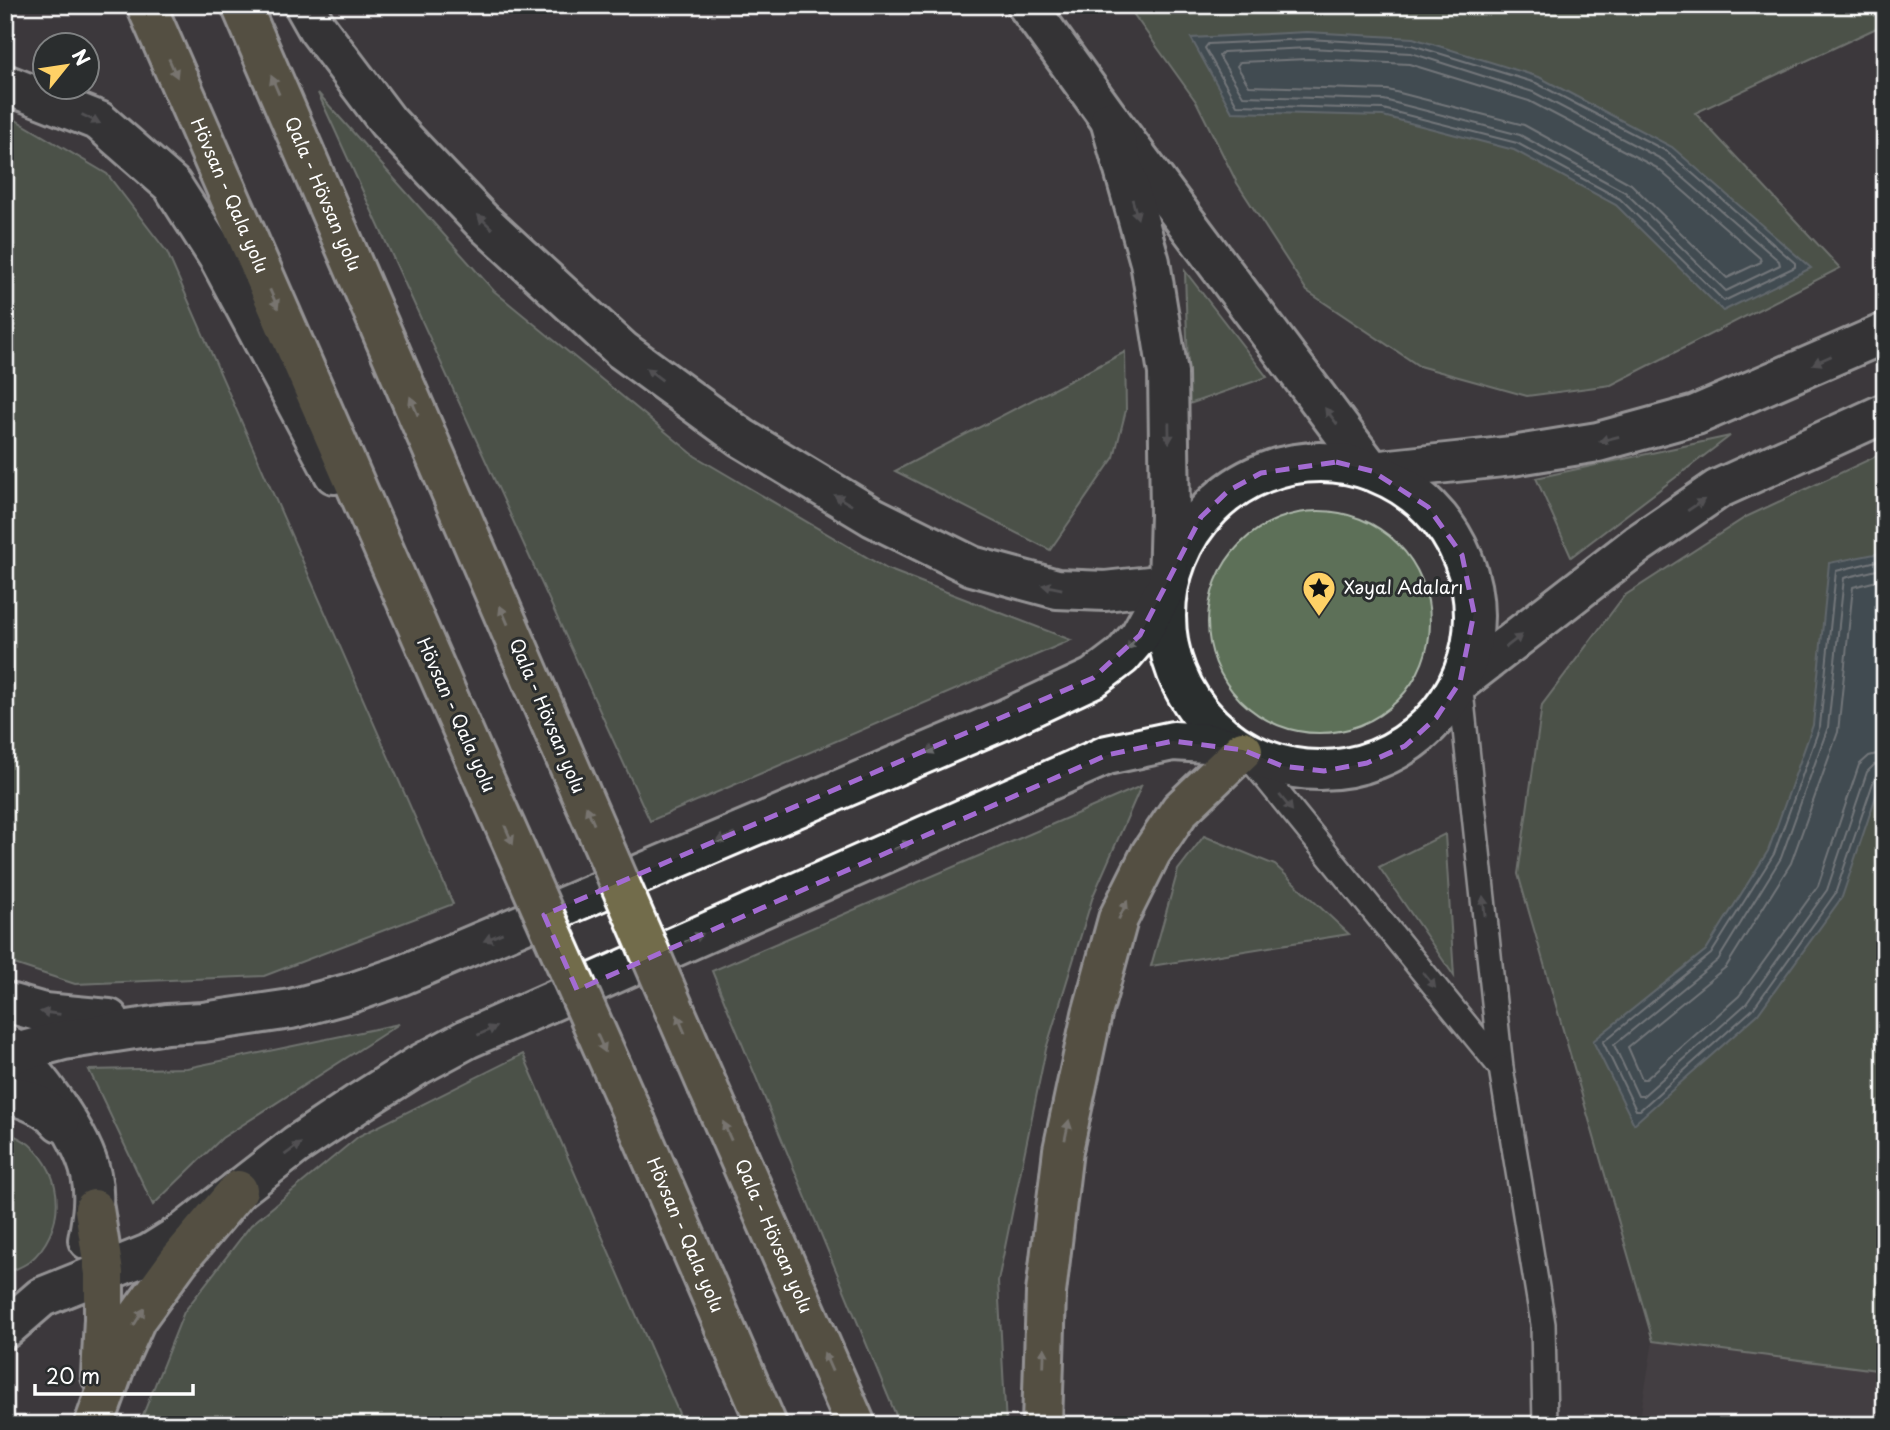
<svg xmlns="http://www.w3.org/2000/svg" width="1890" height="1430" viewBox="0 0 1890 1430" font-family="'Playpen Sans',sans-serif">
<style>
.built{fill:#4d454a}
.green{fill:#5d7059;stroke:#aeb8ac;stroke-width:2}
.water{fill:#46626b;stroke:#90a1a6;stroke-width:2}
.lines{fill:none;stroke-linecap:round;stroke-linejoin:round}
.shore{stroke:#b5c0c4;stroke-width:2}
.lane-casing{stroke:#fff;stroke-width:28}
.street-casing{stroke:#fff;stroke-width:44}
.secondary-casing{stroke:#fff;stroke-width:44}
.primary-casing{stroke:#fff;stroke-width:44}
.lane{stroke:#2a2d2e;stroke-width:23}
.street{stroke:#2a2d2e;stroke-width:38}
.secondary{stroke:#2a2d2e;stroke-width:38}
.primary{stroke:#726c4b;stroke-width:38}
.primary-bridge-casing{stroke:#fff;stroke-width:44;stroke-linecap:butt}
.primary-bridge{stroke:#726c4b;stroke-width:38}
.oneway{fill:#c0bdae}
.oneway2{fill:#6a6c6d}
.marked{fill:none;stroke:#a36bd2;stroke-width:5;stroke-dasharray:14 9;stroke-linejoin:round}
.labels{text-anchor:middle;stroke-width:6;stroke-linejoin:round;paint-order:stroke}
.street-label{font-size:18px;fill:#fff;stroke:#2a2d2e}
.poi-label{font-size:18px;fill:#fff;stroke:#2a2d2e;text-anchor:start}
</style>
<rect width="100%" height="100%" fill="#3c393c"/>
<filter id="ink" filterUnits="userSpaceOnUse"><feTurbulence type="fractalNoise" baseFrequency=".0143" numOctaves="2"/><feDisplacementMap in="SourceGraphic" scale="14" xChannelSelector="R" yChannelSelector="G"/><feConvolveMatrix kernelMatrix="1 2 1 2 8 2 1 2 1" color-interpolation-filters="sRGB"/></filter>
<g filter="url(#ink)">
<!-- built -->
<polygon class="built" points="1653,1341 1885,1371 1885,1425 1639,1425"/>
<!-- green -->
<g class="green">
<polygon points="1127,5 1885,5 1885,24 1695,113 1840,268 1611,385 1527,396 1419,366 1307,291 1237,183 1197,103"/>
<polygon points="318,93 494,291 695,456 887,569 1071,640 650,821"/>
<polygon points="5,118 14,119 107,174 167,252 453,904 264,976 75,984 5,961"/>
<polygon points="1185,271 1267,377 1189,404"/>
<polygon points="1125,352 1126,410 1114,457 1050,550 895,471"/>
<polygon points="1730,436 1571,557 1536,478"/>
<polygon points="1885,452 1885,1371 1653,1341 1518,874 1542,705 1624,596 1746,517"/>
<circle cx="1319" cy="622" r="111"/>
<polygon points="1141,786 1093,896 1046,1049 998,1281 1006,1425 900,1425 712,971"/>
<polygon points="1445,834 1454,976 1379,867"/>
<polygon points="1204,836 1275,865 1349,934 1151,966 1178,870"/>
<polygon points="399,1024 222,1138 153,1205 89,1070 187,1068"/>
<polygon points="523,1054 684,1425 139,1425 184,1312 251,1225 359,1136"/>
<path d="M 5,1131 C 13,1135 22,1139 29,1144 C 66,1175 66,1231 29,1262 C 22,1267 13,1270 5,1274 Z"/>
</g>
<!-- water -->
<g class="water">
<polygon points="1307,32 1413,38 1539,77 1672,147 1811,268 1723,311 1616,205 1514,150 1383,116 1232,112 1191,38"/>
<polygon points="1885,552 1885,769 1842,897 1758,1014 1634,1124 1593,1041 1706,950 1768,851 1813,725 1829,563"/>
</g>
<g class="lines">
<!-- shore -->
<g class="shore">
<polygon points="1308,39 1412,45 1536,83 1668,152 1795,263 1795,267 1724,301 1620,199 1517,143 1383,109 1237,105 1205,48 1208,44"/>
<polygon points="1308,48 1411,53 1533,92 1663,160 1779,261 1780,265 1726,291 1625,192 1520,135 1384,100 1243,96 1219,56 1223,52"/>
<polygon points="1308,59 1409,64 1529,101 1657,168 1760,258 1761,262 1727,278 1631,184 1524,125 1388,90 1249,86 1237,66 1240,62"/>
<polyline points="1885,559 1836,571 1820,726 1774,854 1711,954 1603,1042 1636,1110 1640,1110 1753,1009 1835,894 1875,777 1879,772 1885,771"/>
<polyline points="1885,568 1844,578 1828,727 1781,858 1718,960 1614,1045 1638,1096 1643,1096 1746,1004 1827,890 1867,772 1874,765 1885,763"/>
<polyline points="1885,579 1853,587 1838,732 1791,863 1726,967 1628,1047 1642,1079 1646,1079 1739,996 1818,886 1859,765 1869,756 1885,752"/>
</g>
<defs>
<g id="lane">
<polyline points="1243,750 1501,1068 1460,682"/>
<polyline points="1501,1068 1543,1324 1545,1425"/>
</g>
<g id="street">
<polyline points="1372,471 1512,456 1598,442 1696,415 1885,333"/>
<polyline points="1460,682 1638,544 1718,489 1885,413"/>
</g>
<g id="secondary">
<polyline points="304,5 317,28 388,122 481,220 622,350 742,438 873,517 972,566 1057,589 1105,591 1168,584"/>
<polyline points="1027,5 1110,120 1372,471"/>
<polyline points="5,84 99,121 172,185 220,260 334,474"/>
<circle cx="1320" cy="616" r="154"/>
<polyline points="5,1002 44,1013 109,1019"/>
<path d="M 5,1043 C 35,1073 82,1133 91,1175 C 96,1197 92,1218 88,1240"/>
<polyline points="5,1058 15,1053 64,1040 167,1024 203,1022 291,1009 354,992 400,976 1001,721 1093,678 1122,656 1140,635 1168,584 1170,514 1168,373 1150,262 1110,120"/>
<path d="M 5,1093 C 25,1098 46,1106 60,1122"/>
<polyline points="5,1329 42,1297 149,1254 184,1232 296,1145 360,1102 417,1066 467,1039 1107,755 1173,741 1206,743 1243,750"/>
</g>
<g id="primary">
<path id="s1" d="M 146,5 L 481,772"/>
<path id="s2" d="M 241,5 L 560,745"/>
<path id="s3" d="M 708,1087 L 856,1425"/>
<path id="s4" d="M 637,1124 L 767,1425"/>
<polyline points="94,1209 104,1273 104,1319 101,1376"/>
<polyline points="94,1425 116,1364 136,1319 179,1260 238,1190"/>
<polyline points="1042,1425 1046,1293 1063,1150 1092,1014 1118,919 1151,853 1180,810 1243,750"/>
</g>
</defs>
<!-- lane casing -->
<use href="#lane" class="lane-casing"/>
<!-- street casing -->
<use href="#street" class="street-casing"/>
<!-- secondary casing -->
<use href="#secondary" class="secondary-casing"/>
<!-- primary casing -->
<use href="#primary" class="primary-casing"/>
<!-- lane -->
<use href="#lane" class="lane"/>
<!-- street -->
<use href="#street" class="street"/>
<!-- secondary -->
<use href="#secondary" class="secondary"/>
<!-- primary -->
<use href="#primary" class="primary"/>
<defs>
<g id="primary-bridge">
<polyline points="560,745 708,1087"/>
<polyline points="481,772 637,1124"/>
</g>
</defs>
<!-- primary-bridge casing -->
<use href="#primary-bridge" class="primary-bridge-casing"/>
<!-- primary-bridge -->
<use href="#primary-bridge" class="primary-bridge"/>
</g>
<!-- one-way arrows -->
<defs><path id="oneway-solid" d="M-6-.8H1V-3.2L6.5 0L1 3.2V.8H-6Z" transform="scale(1.75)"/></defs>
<g class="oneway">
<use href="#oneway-solid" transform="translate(173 68) rotate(66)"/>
<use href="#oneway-solid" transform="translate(275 85) rotate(-113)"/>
<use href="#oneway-solid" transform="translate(274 299) rotate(66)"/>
<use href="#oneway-solid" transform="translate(414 406) rotate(-113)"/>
<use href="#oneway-solid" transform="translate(504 615) rotate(-113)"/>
<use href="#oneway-solid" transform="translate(590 815) rotate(-113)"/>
<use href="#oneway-solid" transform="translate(509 835) rotate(66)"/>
<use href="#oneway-solid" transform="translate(1123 910) rotate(-65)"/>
<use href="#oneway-solid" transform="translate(681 1024) rotate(-113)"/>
<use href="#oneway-solid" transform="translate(601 1043) rotate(66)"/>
<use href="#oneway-solid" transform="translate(1067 1130) rotate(-78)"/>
<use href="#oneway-solid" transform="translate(727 1131) rotate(-114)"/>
<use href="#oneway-solid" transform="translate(139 1317) rotate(-58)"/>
<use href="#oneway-solid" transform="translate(1044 1357) rotate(-88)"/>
<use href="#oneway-solid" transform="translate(828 1362) rotate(-114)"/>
</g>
<g class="oneway2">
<use href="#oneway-solid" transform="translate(91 119) rotate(26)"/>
<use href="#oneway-solid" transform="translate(1135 209) rotate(74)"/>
<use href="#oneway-solid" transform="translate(485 222) rotate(-136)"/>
<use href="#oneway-solid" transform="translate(1822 360) rotate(156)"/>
<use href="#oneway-solid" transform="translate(654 374) rotate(-143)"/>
<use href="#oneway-solid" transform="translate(1331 416) rotate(-127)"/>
<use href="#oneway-solid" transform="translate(1169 433) rotate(89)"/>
<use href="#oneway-solid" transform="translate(1609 439) rotate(165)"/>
<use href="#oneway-solid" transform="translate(843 500) rotate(-149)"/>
<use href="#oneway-solid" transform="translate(1696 505) rotate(-34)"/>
<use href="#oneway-solid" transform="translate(1052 587) rotate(-168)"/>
<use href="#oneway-solid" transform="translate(1514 641) rotate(-38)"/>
<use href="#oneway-solid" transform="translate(1133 642) rotate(130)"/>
<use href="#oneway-solid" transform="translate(935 749) rotate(157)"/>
<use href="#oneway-solid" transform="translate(1286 803) rotate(51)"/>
<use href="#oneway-solid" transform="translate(725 838) rotate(157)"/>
<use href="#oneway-solid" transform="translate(902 846) rotate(-24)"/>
<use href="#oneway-solid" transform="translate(1484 906) rotate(-96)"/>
<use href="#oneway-solid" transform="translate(493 937) rotate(157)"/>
<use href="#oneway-solid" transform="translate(694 938) rotate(-24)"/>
<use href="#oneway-solid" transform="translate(1429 980) rotate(51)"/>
<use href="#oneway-solid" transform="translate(50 1013) rotate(-172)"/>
<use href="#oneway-solid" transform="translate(487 1031) rotate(-24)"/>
<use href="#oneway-solid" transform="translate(293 1149) rotate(-36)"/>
</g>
</g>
<!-- marked area -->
<path d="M0 0H1890V1430H0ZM 1336,462 L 1372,471 L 1428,507 L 1462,555 L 1474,613 L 1460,682 L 1436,718 L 1405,746 L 1367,763 L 1324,771 L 1282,766 L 1243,750 L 1173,741 L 1107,755 L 577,990 L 544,915 L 1093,678 L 1140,635 L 1201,517 L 1228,491 L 1261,473 Z" fill="#3c393c" fill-opacity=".55" fill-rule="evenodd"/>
<path class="marked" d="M 1336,462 L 1372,471 L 1428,507 L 1462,555 L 1474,613 L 1460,682 L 1436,718 L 1405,746 L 1367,763 L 1324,771 L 1282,766 L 1243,750 L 1173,741 L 1107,755 L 577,990 L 544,915 L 1093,678 L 1140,635 L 1201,517 L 1228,491 L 1261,473 Z"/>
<!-- icons -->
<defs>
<symbol id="sight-pin" viewBox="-11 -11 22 30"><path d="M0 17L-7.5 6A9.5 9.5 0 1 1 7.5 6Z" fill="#ffd166" stroke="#2a2d2e"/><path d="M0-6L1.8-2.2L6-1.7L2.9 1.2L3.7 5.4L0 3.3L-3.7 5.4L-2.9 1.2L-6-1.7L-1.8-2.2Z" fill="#111"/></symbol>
</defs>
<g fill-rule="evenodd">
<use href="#sight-pin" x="1300" y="569" width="38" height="52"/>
</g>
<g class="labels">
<!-- street labels -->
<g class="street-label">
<text dy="6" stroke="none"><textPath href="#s2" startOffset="206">Qala - Hövsan yolu</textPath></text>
<text dy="6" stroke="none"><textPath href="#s1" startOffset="208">Hövsan - Qala yolu</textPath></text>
<text transform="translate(456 715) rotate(66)" y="6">Hövsan - Qala yolu</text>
<text transform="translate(547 716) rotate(67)" y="6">Qala - Hövsan yolu</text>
<text dy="6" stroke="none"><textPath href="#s4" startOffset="121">Hövsan - Qala yolu</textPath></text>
<text dy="6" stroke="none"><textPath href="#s3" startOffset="163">Qala - Hövsan yolu</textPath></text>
</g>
<!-- poi labels -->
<g class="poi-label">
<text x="1344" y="594">Xəyal Adaları</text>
</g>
</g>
<!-- margin -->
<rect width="1890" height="1430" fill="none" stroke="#2a2d2e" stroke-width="28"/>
<rect x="14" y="14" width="1862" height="1402" fill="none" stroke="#fff" stroke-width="2.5" filter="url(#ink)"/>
<!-- north arrow -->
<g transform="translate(66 66) rotate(60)"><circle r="33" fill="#2a2d2e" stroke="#7f8182" stroke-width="2"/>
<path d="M0-5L12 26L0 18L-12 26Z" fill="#ffd166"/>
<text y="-10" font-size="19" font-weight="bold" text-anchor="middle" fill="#ffffff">N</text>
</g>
<!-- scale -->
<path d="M35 1384v10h158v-10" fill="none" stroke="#ffffff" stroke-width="3.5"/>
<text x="46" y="1384" font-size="21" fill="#ffffff" stroke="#2a2d2e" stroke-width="5" paint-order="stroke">20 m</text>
</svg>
